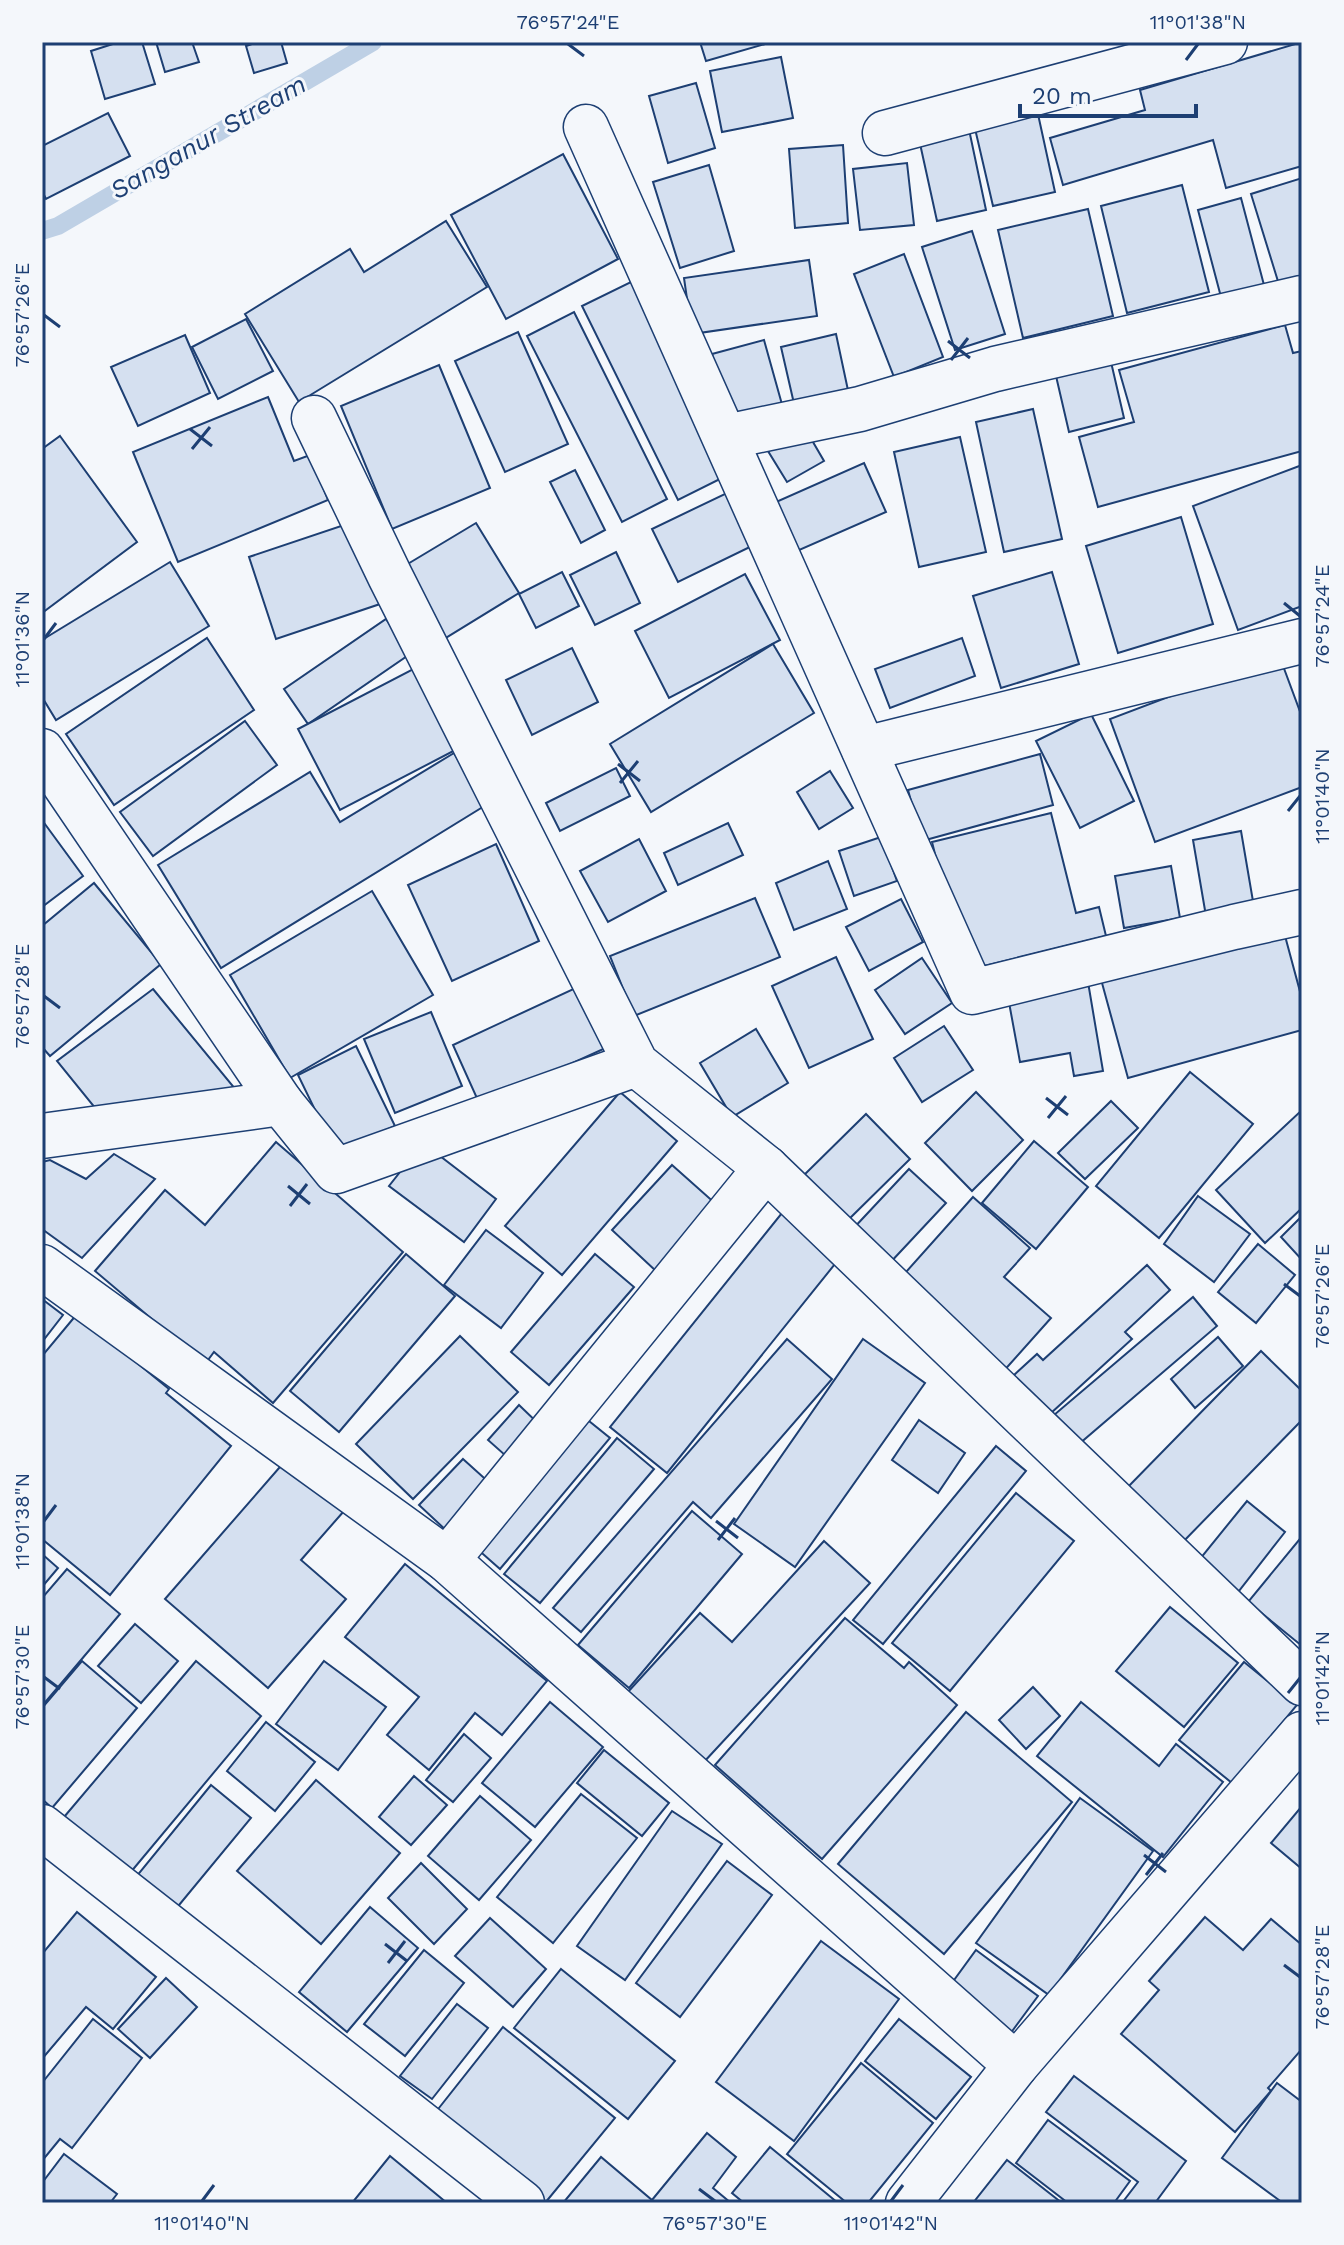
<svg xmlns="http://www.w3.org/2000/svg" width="1344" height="2245" viewBox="0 0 1344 2245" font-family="'Work Sans',sans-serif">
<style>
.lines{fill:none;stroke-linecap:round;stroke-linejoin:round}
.stream{stroke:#bed0e5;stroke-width:18}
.building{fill:#d5e0f0;stroke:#1d3f73;stroke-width:2}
.minor-casing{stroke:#1d3f73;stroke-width:47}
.minor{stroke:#f4f7fb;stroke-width:44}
.ticks{fill:none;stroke:#1d3f73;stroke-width:3}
.labels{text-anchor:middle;stroke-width:6;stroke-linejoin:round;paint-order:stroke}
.water-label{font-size:26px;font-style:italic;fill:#1d3f73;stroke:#f4f7fb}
.neatline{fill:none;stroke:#1d3f73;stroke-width:3}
.ticks-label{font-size:20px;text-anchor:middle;fill:#1d3f73}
</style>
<rect width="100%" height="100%" fill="#f4f7fb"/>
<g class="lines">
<!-- stream -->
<polyline class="stream" points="42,231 58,226 373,42"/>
</g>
<!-- building -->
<g class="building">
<polygon points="119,42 142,42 155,84 105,99 91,51"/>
<polygon points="156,42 192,42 199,62 165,72"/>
<polygon points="258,42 281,42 287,63 254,73 246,46"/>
<polygon points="700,42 772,42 706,61"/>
<polygon points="1302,42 1302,166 1226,188 1213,140 1063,185 1050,138 1145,110 1140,90"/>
<polygon points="781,57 793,118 722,132 710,71"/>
<polygon points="696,83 715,148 668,163 649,96"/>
<polygon points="1036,105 1055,192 993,206 973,120"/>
<polygon points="108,113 130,156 46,199 42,191 42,146"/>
<polygon points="967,120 986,210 937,221 917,130"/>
<polygon points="843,145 848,223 795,228 789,149"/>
<polygon points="563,154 618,259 506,319 451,215"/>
<polygon points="907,163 914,225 860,230 853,169"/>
<polygon points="709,165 734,251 680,268 653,182"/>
<polygon points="1302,178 1302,285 1281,291 1251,194"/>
<polygon points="1182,185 1209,292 1127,313 1101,206"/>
<polygon points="1241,198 1264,285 1221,297 1198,210"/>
<polygon points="1088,209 1113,316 1023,338 998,230"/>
<polygon points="446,221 487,287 299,402 245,314 350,249 364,272"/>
<polygon points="972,231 1005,334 955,350 922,247"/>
<polygon points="904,254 943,357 894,377 854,274"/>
<polygon points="809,260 817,316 692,334 684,278"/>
<polygon points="637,279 732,473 678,500 582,306"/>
<polygon points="574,312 667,499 622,522 527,336"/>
<polygon points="246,319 273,371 218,399 192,347"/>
<polygon points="1285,325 1293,353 1302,351 1302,451 1098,507 1079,437 1134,422 1119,370"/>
<polygon points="518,332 568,444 505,472 455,361"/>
<polygon points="836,334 849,395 795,408 781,347"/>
<polygon points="185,335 210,393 138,426 111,367"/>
<polygon points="764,340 783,408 729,423 712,354"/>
<polygon points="1111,362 1124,418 1069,432 1056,376"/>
<polygon points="439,365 490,488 392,529 341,406"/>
<polygon points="268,397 294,461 310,455 328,500 178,562 133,452"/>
<polygon points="1033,409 1062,539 1004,552 976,422"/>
<polygon points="806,430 824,461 787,482 768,451"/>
<polygon points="60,436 137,542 42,613 42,449"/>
<polygon points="960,437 986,552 919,567 894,452"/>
<polygon points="864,463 886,512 797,551 776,502"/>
<polygon points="1302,465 1302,606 1238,630 1193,506"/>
<polygon points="575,470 605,530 581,543 550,482"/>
<polygon points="729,492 754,545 678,582 652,529"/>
<polygon points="1181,517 1213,624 1118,653 1086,546"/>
<polygon points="356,521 383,603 276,639 249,557"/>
<polygon points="476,523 519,593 439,642 396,571"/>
<polygon points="616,552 640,603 595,625 570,575"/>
<polygon points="170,562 209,626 56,720 42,697 42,640"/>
<polygon points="562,572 579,606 536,628 519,594"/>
<polygon points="1052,572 1079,664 1001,688 973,596"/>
<polygon points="745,574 780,640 669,698 635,631"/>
<polygon points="386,619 410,654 308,724 284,689"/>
<polygon points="207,638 254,710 114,805 66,734"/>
<polygon points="962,638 975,676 890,708 875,669"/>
<polygon points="773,644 814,713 651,812 610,744"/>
<polygon points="572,648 598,702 532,735 506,680"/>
<polygon points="1279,655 1302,717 1302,787 1155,842 1110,719"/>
<polygon points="421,665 463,746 340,810 298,729"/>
<polygon points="1091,714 1134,801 1080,828 1036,741"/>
<polygon points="245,721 277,765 153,856 120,812"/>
<polygon points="454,753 486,805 221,968 158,865 310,772 340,822"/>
<polygon points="1040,754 1053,805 922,841 908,790"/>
<polygon points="616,768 630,796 560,831 546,803"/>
<polygon points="830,771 853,808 819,829 797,792"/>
<polygon points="1051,813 1076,913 1099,907 1106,936 964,971 932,842"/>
<polygon points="42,820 83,876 42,907"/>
<polygon points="728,823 743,855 678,885 664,853"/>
<polygon points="1241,831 1255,913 1207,922 1193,840"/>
<polygon points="881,837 897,881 854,896 839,851"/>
<polygon points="639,839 666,891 608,922 580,871"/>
<polygon points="496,844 539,941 452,981 408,885"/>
<polygon points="828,861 847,909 794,930 776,883"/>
<polygon points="1171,866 1180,918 1124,928 1115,876"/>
<polygon points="94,883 161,964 50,1056 42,1047 42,926"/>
<polygon points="372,891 433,995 290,1078 230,975"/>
<polygon points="755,898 780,957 634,1016 610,956"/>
<polygon points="901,899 923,942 869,971 846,927"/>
<polygon points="1281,921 1302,999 1302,1030 1128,1078 1099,972"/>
<polygon points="836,957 873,1039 809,1068 772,986"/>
<polygon points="922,958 952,1003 905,1034 875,990"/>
<polygon points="1088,982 1103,1071 1074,1076 1070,1053 1020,1062 1008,997"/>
<polygon points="582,985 610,1046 480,1105 453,1045"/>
<polygon points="153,989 241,1096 104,1119 57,1061"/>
<polygon points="431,1012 462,1086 395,1113 364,1039"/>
<polygon points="944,1026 973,1070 922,1102 894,1058"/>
<polygon points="756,1029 788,1083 732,1117 700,1063"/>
<polygon points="356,1046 395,1126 336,1153 298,1075"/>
<polygon points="1190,1072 1253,1124 1159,1238 1096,1186"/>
<polygon points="620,1092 677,1141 562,1275 505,1226"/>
<polygon points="976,1092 1023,1140 972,1191 925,1143"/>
<polygon points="1111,1101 1138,1128 1085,1179 1058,1153"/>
<polygon points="1302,1110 1302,1208 1265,1243 1216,1190"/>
<polygon points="866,1114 910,1159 843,1225 799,1180"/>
<polygon points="1034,1141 1088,1187 1036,1249 982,1203"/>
<polygon points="276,1142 403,1252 273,1403 214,1352 205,1364 95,1271 165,1190 205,1225"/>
<polygon points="423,1143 496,1199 464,1242 389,1186"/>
<polygon points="114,1154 155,1179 82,1258 42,1229 42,1162 50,1160 86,1179"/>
<polygon points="672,1165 717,1205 657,1272 612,1230"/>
<polygon points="909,1169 946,1203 887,1266 850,1232"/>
<polygon points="1198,1196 1250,1234 1214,1282 1164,1244"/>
<polygon points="973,1197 1030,1248 1004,1277 1051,1318 1001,1374 898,1281"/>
<polygon points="790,1203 847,1249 667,1473 610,1427"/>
<polygon points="1302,1216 1302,1260 1281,1237"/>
<polygon points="486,1230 543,1273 501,1328 444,1285"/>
<polygon points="1258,1244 1295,1275 1256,1323 1218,1292"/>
<polygon points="406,1254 455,1296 339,1432 290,1391"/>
<polygon points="595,1254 634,1287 549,1385 511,1352"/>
<polygon points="1147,1265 1170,1290 1125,1332 1132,1339 1039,1424 1003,1385 1037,1354 1043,1360"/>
<polygon points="1193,1297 1217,1326 1079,1444 1054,1415"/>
<polygon points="42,1299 63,1315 42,1342"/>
<polygon points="77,1314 169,1389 166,1393 231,1446 110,1595 42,1539 42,1356"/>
<polygon points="460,1336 518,1392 413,1499 356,1444"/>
<polygon points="1218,1337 1243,1366 1195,1408 1171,1379"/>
<polygon points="787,1339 832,1379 711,1518 693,1502 581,1632 553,1608"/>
<polygon points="863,1339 925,1383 795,1567 734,1524"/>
<polygon points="1261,1351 1302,1391 1302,1420 1178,1547 1123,1492"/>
<polygon points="519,1405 544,1429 514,1463 488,1440"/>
<polygon points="584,1417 610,1438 500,1569 475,1547"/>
<polygon points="919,1420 965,1453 938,1493 892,1460"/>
<polygon points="617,1438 654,1469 540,1603 504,1574"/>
<polygon points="996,1446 1026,1471 883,1644 853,1620"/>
<polygon points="463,1459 493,1486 449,1533 419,1505"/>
<polygon points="286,1460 344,1511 301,1560 346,1599 268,1688 165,1599"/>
<polygon points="1016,1493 1074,1541 950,1691 892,1643"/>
<polygon points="1247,1501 1285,1532 1235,1596 1195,1565"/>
<polygon points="692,1511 742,1554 629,1688 578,1645"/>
<polygon points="1299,1540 1302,1543 1302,1646 1248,1602"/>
<polygon points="824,1541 870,1583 703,1763 627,1693 700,1613 732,1642"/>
<polygon points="42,1554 58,1568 42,1587"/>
<polygon points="405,1564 547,1681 502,1735 475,1713 429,1770 387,1735 419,1697 345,1637"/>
<polygon points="67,1569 120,1614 42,1706 42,1598"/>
<polygon points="1170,1607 1238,1663 1184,1727 1116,1671"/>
<polygon points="845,1618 904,1668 909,1662 957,1705 822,1859 715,1765"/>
<polygon points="135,1624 178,1661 141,1703 98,1666"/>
<polygon points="82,1661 137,1708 52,1808 42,1799 42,1708"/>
<polygon points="196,1661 261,1716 125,1879 59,1823"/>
<polygon points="324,1661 386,1707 338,1770 276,1724"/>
<polygon points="1244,1662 1297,1705 1232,1783 1179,1740"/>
<polygon points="1033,1687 1060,1716 1026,1749 999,1720"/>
<polygon points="550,1702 603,1747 535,1827 482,1783"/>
<polygon points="1081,1702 1159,1766 1176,1744 1223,1782 1163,1857 1037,1756"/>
<polygon points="966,1712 1072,1802 944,1954 838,1864"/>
<polygon points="266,1722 315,1762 275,1811 227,1771"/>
<polygon points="464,1734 491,1758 453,1802 426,1780"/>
<polygon points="604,1750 669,1803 642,1836 577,1783"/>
<polygon points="414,1776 447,1805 411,1845 379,1817"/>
<polygon points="316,1780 400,1853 321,1944 237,1871"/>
<polygon points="211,1785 251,1818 170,1916 131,1883"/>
<polygon points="581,1794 637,1838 553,1943 497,1897"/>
<polygon points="480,1796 531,1840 479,1900 428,1856"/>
<polygon points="1080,1798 1153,1851 1049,1995 976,1943"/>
<polygon points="1302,1806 1302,1869 1271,1843"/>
<polygon points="672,1811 722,1844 625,1980 577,1946"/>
<polygon points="727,1861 772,1895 680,2017 636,1983"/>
<polygon points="421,1863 467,1909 434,1944 388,1898"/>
<polygon points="370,1907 418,1948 347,2032 299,1992"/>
<polygon points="77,1912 156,1977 113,2029 86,2007 42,2059 42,1954"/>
<polygon points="1205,1917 1243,1950 1271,1919 1302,1945 1302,2049 1268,2088 1271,2091 1235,2132 1121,2034 1159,1990 1149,1981"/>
<polygon points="490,1918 546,1969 513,2007 455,1956"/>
<polygon points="821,1941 899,1999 794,2141 716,2082"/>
<polygon points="424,1950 464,1983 405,2056 364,2024"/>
<polygon points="976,1950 1038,1996 1010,2034 949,1987"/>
<polygon points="561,1969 675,2061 628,2119 514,2028"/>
<polygon points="166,1978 197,2007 150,2058 118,2029"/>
<polygon points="457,2004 488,2028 432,2099 400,2076"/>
<polygon points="93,2019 142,2058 72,2148 60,2139 42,2161 42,2083"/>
<polygon points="899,2019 971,2077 936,2119 865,2061"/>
<polygon points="503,2027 615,2118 545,2203 435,2113"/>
<polygon points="861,2063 933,2123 868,2203 847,2203 787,2154"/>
<polygon points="1074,2076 1186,2161 1155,2203 1122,2203 1138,2182 1046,2112"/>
<polygon points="1277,2083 1302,2102 1302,2203 1283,2203 1222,2158"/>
<polygon points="1048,2120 1130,2181 1114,2203 1068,2203 1016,2163"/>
<polygon points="707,2133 736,2157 713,2188 731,2203 563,2203 601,2157 652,2200"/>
<polygon points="770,2147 838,2203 744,2203 732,2193"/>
<polygon points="64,2154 117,2194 110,2203 42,2203 42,2183"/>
<polygon points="390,2156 447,2203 352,2203"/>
<polygon points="1007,2160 1062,2203 973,2203"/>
</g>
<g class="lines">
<defs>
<g id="minor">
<polyline points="586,127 972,992 1234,927 1302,912"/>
<polyline points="885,133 1225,42"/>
<polyline points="314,418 390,576 636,1064 766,1168 1302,1683"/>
<polyline points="726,437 860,409 995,369 1302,298"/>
<polyline points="864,749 1302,641"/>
<polyline points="42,751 281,1103"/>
<polyline points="42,1136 281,1103 336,1171 636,1064"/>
<polyline points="42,1267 447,1560 1016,2065"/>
<polyline points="447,1560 766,1168"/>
<polyline points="42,1827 522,2203"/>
<polyline points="908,2203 1016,2065 1302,1734"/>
</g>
</defs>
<!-- minor casing -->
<use href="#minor" class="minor-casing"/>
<!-- minor -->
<use href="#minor" class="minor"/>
</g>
<!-- ticks -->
<path class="ticks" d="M 568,44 L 584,56M 1186,60 L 1198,44M 44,315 L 60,327M 948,341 L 970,358M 951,360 L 968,338M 190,429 L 212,446M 192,449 L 210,427M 1284,603 L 1300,616M 44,639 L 56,623M 618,764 L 640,781M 620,783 L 638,761M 1288,811 L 1300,796M 44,996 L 60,1008M 1046,1098 L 1068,1115M 1048,1118 L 1066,1096M 288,1186 L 310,1204M 290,1206 L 307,1184M 1284,1284 L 1300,1296M 44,1521 L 56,1505M 716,1521 L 738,1538M 718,1540 L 735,1518M 44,1677 L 60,1689M 1288,1693 L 1300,1678M 1144,1855 L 1166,1872M 1146,1875 L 1163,1853M 385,1944 L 407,1961M 388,1963 L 405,1941M 1284,1965 L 1300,1977M 699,2189 L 715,2201M 202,2201 L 214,2185M 891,2201 L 903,2185"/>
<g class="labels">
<!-- water labels -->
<g class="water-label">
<text transform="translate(208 137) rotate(-30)" y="9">Sanganur Stream</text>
</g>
</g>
<!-- border -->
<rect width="1344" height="2245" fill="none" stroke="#f4f7fb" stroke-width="88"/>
<!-- scale -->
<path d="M1020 104v12h176v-12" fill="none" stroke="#1d3f73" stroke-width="4"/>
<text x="1032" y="104" font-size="24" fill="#1d3f73" stroke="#f4f7fb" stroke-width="6" paint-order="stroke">20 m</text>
<rect x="44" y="44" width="1256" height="2157" class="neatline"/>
<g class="ticks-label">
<text x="568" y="29">76°57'24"E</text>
<text x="1198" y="29">11°01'38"N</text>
<text transform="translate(22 315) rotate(-90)" y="7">76°57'26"E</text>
<text transform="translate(1322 616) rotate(-90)" y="7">76°57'24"E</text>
<text transform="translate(22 639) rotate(-90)" y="7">11°01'36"N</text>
<text transform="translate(1322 796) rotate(-90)" y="7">11°01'40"N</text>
<text transform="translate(22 996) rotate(-90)" y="7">76°57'28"E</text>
<text transform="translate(1322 1296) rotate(-90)" y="7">76°57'26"E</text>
<text transform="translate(22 1521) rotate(-90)" y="7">11°01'38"N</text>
<text transform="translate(22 1677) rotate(-90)" y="7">76°57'30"E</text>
<text transform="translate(1322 1678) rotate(-90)" y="7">11°01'42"N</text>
<text transform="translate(1322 1977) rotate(-90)" y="7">76°57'28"E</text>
<text x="202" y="2230">11°01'40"N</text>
<text x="715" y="2230">76°57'30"E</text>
<text x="891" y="2230">11°01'42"N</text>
</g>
</svg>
